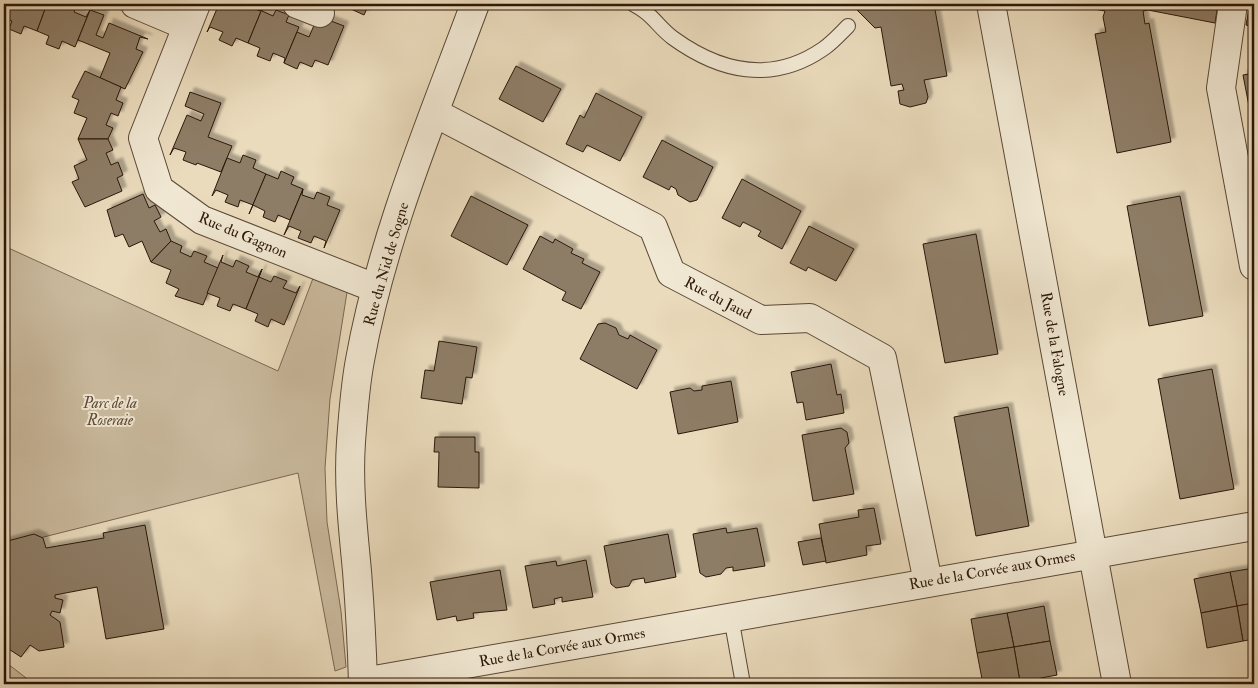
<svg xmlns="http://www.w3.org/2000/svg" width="1258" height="688" viewBox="0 0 1258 688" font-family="'IM FELL Double Pica',serif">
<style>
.green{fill:#caba9e;stroke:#7a6854}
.building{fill:#8e7d66;stroke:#2b1709;filter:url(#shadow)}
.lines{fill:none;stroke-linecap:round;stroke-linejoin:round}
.service-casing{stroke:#5b4836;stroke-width:16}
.minor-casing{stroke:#5b4836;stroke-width:30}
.tertiary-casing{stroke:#5b4836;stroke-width:30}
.service{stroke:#f1e8d3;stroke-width:14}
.minor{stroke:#f1e8d3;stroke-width:28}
.tertiary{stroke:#f1e8d3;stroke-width:28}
.labels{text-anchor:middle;stroke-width:4;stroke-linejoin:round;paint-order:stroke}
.street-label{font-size:15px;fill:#2b1709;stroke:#f1e8d3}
.park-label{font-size:15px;font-style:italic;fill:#5b4836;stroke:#f1e8d3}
</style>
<defs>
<filter id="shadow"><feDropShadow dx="4.5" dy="-4.5" stdDeviation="1" flood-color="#0004"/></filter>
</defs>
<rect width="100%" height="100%" fill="#eadbbc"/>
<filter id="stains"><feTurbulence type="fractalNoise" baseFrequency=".004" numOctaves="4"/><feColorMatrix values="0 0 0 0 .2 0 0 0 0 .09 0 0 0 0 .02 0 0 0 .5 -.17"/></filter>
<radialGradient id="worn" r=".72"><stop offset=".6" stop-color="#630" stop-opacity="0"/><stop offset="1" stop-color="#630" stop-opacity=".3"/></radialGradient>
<!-- green -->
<g class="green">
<polygon points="4,246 278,371 315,273 348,286 330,399 325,468 327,522 341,611 346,667 335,671 298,473 4,547"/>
<polygon points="4,661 34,684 4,684"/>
</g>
<!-- building -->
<g class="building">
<polygon points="4,4 47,4 37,31 24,26 21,34 9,29 12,21 4,18"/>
<polygon points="47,4 77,4 74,12 86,17 90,10 75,47 62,41 59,49 46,44 49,36 37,31"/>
<polygon points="219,4 250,4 248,6 260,11 264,4 248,43 236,38 232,46 219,40 223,32 210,27 207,32"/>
<polygon points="264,4 262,11 273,16 276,10 289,15 286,22 299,27 284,63 285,58 273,53 270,61 257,56 260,48 248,43"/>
<polygon points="340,4 369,4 364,15"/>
<polygon points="851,4 934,4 947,76 924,80 928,97 926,103 910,107 900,104 898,91 904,90 902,84 891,86 881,27 875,28"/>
<polygon points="1095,4 1218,4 1215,23 1148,10 1143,11 1145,24 1149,23 1171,142 1117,153 1095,34 1106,32 1103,17 1105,11 1094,9"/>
<polygon points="1250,4 1254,4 1254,27 1246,25"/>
<polygon points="90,10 104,15 96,35 103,38 109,23 148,39 140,37 136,49 143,52 125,89 100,78 110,53 78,40"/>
<polygon points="318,16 344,26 328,65 315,60 312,67 300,62 297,69 284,63 297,32 309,37"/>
<polygon points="516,66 561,89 543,122 499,99"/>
<polygon points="85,71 121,87 116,100 123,103 118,116 111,113 106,125 113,128 108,139 78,139 87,118 74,113 79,100 72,97"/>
<polygon points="1254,73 1254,132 1243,75"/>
<polygon points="190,92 221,103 208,137 232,146 221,172 197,163 196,165 183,160 186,152 174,148 170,155 187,115 201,121 204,114 185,106"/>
<polygon points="596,93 642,117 620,161 587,145 583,152 566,144 580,115 584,118"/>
<polygon points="78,139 108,139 113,150 106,153 111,165 118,162 123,175 117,178 122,191 85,207 72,182 79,179 74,166 87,160"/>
<polygon points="662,140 713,167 697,200 690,202 678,195 676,189 671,186 669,190 643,177"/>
<polygon points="243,155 256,160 253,168 266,174 253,205 240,200 238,207 225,202 228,195 216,190 212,196 227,158 240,163"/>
<polygon points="281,171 294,177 291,184 303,189 290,220 278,215 275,222 263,217 265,211 253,205 249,214 266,174 278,179"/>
<polygon points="742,179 801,211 782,249 758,236 761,231 743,222 740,227 722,218"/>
<polygon points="303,189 302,195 314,199 317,192 330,197 327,205 340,210 324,248 326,241 314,236 311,243 298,238 301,231 289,226 284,235"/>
<polygon points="143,194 149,208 155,205 161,217 154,221 160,232 166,229 171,241 151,262 142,241 129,247 123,234 115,237 107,210"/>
<polygon points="471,196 528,225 507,265 451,236"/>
<polygon points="1180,196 1203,316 1149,326 1127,206"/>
<polygon points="809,226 854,249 836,281 808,267 806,271 790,263"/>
<polygon points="976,234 998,354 945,363 923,244"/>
<polygon points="540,236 553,243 555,239 573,249 571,253 584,259 582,263 600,272 581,309 562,300 566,292 523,269"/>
<polygon points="171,241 182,246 180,252 191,257 194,251 207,256 204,262 218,268 203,305 175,296 179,289 166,283 171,270 151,262"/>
<polygon points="223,255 221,262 233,267 236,260 249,266 246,272 258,277 262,269 246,309 233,304 230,311 217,306 220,298 207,293"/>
<polygon points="262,269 259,277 271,282 274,276 287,281 283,288 296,293 300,286 284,325 271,319 268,327 255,321 258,314 246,309"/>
<polygon points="605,323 616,328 619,335 628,339 630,335 657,350 637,389 580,359 598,324"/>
<polygon points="439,341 477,347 472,378 466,377 462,404 421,398 425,370 434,371"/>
<polygon points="831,364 837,395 841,394 844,413 806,420 803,402 797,403 791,372"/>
<polygon points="1212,369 1234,489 1180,499 1158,379"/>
<polygon points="731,381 738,422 678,434 670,392 690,388 694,391 702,390 702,386"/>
<polygon points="1008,407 1029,526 976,536 954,417"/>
<polygon points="841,428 847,432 849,443 845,448 854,494 813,501 802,435"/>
<polygon points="435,437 475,437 475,452 479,452 479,488 438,487 439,452 434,452"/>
<polygon points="874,508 881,544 866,546 867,555 826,563 819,524 859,517 858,510"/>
<polygon points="145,525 164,629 106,639 97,587 55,595 55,598 63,600 60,613 52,611 50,615 60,622 64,647 39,651 30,645 21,657 4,646 4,542 34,534 43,538 46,548 104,538 103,533"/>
<polygon points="726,528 727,533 757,528 765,566 733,571 733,567 726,568 721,574 706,577 700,573 693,534"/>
<polygon points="668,534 676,577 645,583 644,578 632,580 629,586 616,588 611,584 604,546"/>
<polygon points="821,538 826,561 803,565 798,542"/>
<polygon points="586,560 593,597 562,602 562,597 554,599 555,604 533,608 525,566 556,561 557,566"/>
<polygon points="1254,568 1254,603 1237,606 1230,572"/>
<polygon points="500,570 507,610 473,613 474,618 457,621 456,616 437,620 430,582"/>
<polygon points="1230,572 1237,606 1201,613 1194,579"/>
<polygon points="1254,603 1254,639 1243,641 1237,606"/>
<polygon points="1044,606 1050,641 1014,647 1007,613"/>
<polygon points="1237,606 1243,641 1207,648 1201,613"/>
<polygon points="1007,613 1014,647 977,653 971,619"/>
<polygon points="1050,641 1057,675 1020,682 1014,647"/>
<polygon points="1014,647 1020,682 983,684 977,653"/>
</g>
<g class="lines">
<defs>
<g id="service">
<path d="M 633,4 C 653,14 657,26 673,38 C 720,72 772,84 823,49 C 832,43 840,34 848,26"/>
<polyline points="731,617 743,684"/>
</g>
<g id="minor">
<polyline points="135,4 187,26"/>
<polyline points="196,4 143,138 159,189 202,220 375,288"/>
<polyline points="297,4 320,13"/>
<polyline points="1233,4 1221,88 1254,266"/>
<polyline points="435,113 653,227 671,273 761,320 810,318 882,358 928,582"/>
<polyline points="363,682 1254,526"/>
<path d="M 363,684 C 362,646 360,609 357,571 C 353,529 348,485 351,442 C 353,415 355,386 360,360 C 382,237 432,120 475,4"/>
</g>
<polyline id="tertiary" points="991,4 1117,684"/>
</defs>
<!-- service casing -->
<use href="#service" class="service-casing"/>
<!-- minor casing -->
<use href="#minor" class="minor-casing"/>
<!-- tertiary casing -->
<use href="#tertiary" class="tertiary-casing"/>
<!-- service -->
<use href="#service" class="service"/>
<!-- minor -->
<use href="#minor" class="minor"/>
<!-- tertiary -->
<use href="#tertiary" class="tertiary"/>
</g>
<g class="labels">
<!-- street labels -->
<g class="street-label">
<text transform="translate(243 235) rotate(23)" y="5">Rue du Gagnon</text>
<text transform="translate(386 264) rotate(-74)" y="5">Rue du Nid de Sogne</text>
<text transform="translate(718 298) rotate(28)" y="5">Rue du Jaud</text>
<text transform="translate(1055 344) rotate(80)" y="5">Rue de la Falogne</text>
<text transform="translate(992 570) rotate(-10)" y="5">Rue de la Corvée aux Ormes</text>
<text transform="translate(562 647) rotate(-10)" y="5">Rue de la Corvée aux Ormes</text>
</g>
<!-- park labels -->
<g class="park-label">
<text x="110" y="408">Parc de la<tspan x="110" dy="17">Roseraie</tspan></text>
</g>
</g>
<!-- margin -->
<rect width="1258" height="688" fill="none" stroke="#eadbbc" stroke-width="20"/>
<rect x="5" y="5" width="1248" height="678" fill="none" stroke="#2b1709" stroke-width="2.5"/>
<rect x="10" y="10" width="1238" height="668" fill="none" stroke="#2b1709"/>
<rect width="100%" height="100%" filter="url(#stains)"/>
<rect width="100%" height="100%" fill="url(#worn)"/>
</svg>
